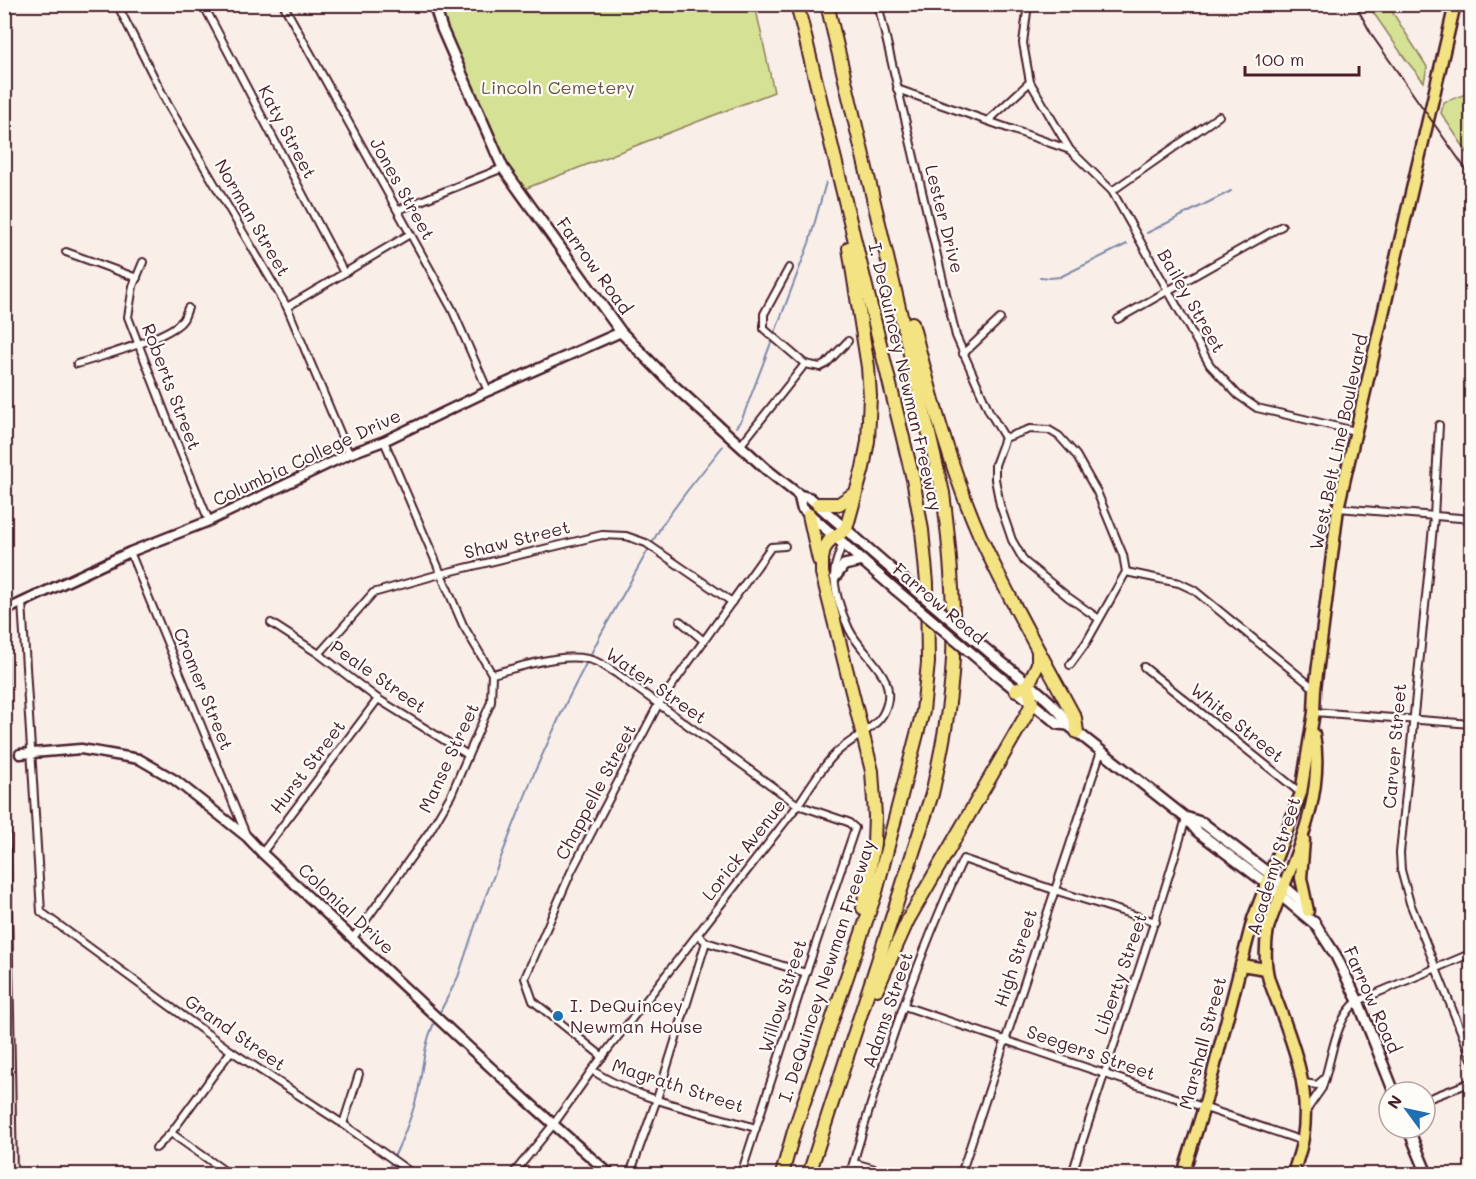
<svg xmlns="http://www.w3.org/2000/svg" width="1476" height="1179" viewBox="0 0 1476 1179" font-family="Mali,sans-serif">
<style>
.green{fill:#d5e194;stroke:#908060;stroke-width:1.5}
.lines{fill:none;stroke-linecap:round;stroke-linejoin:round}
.stream{stroke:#7e8baa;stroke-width:2}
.tertiary-tunnel{stroke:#d7c5c3;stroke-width:8;stroke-dasharray:8 4;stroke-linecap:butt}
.minor-casing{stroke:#4a1f2b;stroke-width:10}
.tertiary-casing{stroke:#4a1f2b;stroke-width:13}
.secondary-casing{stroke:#4a1f2b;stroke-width:14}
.primary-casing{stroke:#4a1f2b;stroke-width:15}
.motorway-casing{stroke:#4a1f2b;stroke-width:16}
.minor{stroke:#fdfcf7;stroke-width:6}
.tertiary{stroke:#fdfcf7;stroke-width:8}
.secondary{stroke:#fdfcf7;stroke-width:9}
.primary{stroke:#f4e382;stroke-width:10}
.motorway{stroke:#f4e382;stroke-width:12}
.rail{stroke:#4a1f2b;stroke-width:2}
.secondary-bridge-casing{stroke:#4a1f2b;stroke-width:14;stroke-linecap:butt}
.secondary-bridge{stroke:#fdfcf7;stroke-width:9}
.poi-dot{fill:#1f6fb2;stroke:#fdfcf7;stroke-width:2}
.labels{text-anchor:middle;stroke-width:4.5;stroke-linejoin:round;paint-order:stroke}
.park-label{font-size:18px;fill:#6d5045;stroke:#fdfcf7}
.street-label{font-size:18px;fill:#4a1f2b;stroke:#fdfcf7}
.poi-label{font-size:18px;fill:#4a1f2b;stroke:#fdfcf7;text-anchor:start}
</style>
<rect width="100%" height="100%" fill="#faeee9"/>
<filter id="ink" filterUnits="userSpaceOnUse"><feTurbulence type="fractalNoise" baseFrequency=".0167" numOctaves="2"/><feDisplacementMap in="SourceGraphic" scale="12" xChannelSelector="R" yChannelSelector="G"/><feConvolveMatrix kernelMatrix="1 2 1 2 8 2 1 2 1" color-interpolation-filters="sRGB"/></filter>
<g filter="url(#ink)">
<!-- green -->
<g class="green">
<polygon points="434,5 755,5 774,92 519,191 503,168"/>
<polygon points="1368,5 1388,5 1427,67 1424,82 1406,60"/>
<polygon points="1471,92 1471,158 1441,113 1444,102"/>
</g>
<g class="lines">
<!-- stream -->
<g class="stream">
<polyline points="1147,233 1231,191"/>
<polyline points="1040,277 1050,278 1060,277 1127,244"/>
<polyline points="736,427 742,419 809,243 826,182"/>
<polyline points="439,1014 458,977 481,908 535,771 566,703 601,634 662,525 687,491 723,446"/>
<path d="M 386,1174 C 399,1147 411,1121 418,1092 C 423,1067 424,1042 436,1019"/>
</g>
<!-- tertiary-tunnel -->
<polyline class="tertiary-tunnel" points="4,757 20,754"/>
<defs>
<g id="minor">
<polyline points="117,4 168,105 287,307 349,454"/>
<polyline points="203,4 344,273"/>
<polyline points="283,4 452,309 488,391"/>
<polyline points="878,4 956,336 989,411 1005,438"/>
<polyline points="1028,4 1023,43 1030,82 1070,150"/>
<polyline points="897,89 1070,150 1112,191 1210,365 1238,395 1257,408 1355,431"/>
<polyline points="989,120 1030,82"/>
<polyline points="1112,191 1219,116"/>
<polyline points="398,210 503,168"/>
<polyline points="66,252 137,278"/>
<polyline points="143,262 133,286 128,317 172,431 209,521"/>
<polyline points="789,268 764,314 764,329 805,364"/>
<polyline points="287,307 410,234"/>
<polyline points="1118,319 1282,226"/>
<polyline points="963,354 1000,319"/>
<path d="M 77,364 C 100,357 168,338 182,321 C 185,318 186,312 188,308"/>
<polyline points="1439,425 1434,517 1400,853 1401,870 1410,903 1472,1059"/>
<polyline points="384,441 463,625 492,674"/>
<polyline points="740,446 805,364 820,367 826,364 848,341"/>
<polyline points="1338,508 1472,519"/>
<polyline points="130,552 247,837"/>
<polyline points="1126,572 1179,583 1194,590 1315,689"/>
<polyline points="22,602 41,912 231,1051 343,1124 413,1174"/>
<polyline points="680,621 704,641"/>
<polyline points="271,623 319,654 378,699 468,755"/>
<polyline points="319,654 373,593 440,574 602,535 626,536 646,543 732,602"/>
<polyline points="1070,665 1086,643 1126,572 1123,555 1097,492 1076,455 1059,436 1049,430 1030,429 1005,438 995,465 995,479 1000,505 1012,540 1024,561 1068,597 1099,619"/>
<polyline points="1144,667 1302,794"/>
<path d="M 492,674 C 521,667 569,649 597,662 C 604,665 610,670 617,674 L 798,805 L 848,822 L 855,828 L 806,973 L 741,1174"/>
<polyline points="1314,712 1472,724"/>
<polyline points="262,853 378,699"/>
<polyline points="353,938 430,831 451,795 491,702 492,674"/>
<polyline points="706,942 806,973"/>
<polyline points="904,1006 1303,1141"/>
<polyline points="603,1057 533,1001 525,978 571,872 658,705 771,547 785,546"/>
<path d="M 592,1070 C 634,1099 706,1113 756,1128"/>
<path d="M 1325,1078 C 1333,1052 1336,1018 1358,1001 L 1472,953"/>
<polyline points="1304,1083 1317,1085 1325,1078 1322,1088 1306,1111"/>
<polyline points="1425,1100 1472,1082"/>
<polyline points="343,1124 359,1074"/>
<polyline points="171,1133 229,1174"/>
<polyline points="156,1148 171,1133 231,1051"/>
<polyline points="854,1163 892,1174"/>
<path d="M 513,1174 L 553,1125 L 592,1070 L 798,805 C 810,787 821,768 836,753 C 849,740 877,728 884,712 C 901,676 863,658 849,629 C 841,612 832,586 835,567 C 837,558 841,549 843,541"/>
<polyline points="630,1174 657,1099 706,942 698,935"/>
<path d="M 850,1174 C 881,1067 916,960 963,859 L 1054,890 L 1156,922"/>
<polyline points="961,1174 1101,751"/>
<path d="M 1072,1174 C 1109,1055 1152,938 1186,818"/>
<polyline points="1408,1174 1425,1168"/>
</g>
<g id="tertiary">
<polyline points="4,611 130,552 209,521 349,454 384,441 488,391 621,332"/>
<path d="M 20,754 L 81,749 L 139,759 L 175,780 L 247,837 L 262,853 C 377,961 491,1071 610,1174"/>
</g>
<g id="secondary">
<polyline points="434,4 442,29 503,168 621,332 672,384 766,469 799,495 810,498 896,573"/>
<polyline points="799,495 802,508 896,590"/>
<polyline points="835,577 844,565 863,561"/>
<path d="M 995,657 C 1013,672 1060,705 1068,725"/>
<polyline points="995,673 1058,724 1068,725 1186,818 1198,832 1267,884 1316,925"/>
<polyline points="1188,818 1203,823 1271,875 1299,899 1307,910"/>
<polyline points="1314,922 1336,956 1358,1001 1394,1092"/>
<polyline points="1408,1128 1427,1174"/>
</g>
<g id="primary">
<polyline points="1304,840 1301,878 1308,911"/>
<polyline points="1241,965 1266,969"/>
<polyline points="1183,1174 1204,1107 1253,919 1301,793 1314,712 1315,689 1338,508 1455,4"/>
<path d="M 1293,1174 C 1296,1163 1301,1151 1303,1138 C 1312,1082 1288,1032 1269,980 C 1264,962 1265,946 1268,928 C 1290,865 1326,802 1314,734"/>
</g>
<g id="motorway">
<polyline points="849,248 868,367 870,396 868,441 863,468 846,529 830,540 824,549 822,559 822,573 872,771 875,816 874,843 863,908"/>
<path d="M 912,323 C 931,395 950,468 980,536 C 1008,598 1043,658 1075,718 L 1077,732"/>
<polyline points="818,504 839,504 855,493"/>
<polyline points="809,515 819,560"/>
<polyline points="1016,690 1028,685 1038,664 1038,651"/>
<polyline points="877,989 908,920 1028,712 1032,703 1028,685"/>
<polyline points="782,1174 794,1131 876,892 923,711 928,663 927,583 922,530 913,479 797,4"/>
<path d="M 809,1174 L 932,794 C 942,749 951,704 953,658 C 955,602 950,548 943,493 L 827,4"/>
</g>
</defs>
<!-- minor casing -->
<use href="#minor" class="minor-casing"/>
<!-- tertiary casing -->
<use href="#tertiary" class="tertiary-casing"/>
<!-- secondary casing -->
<use href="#secondary" class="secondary-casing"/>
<!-- primary casing -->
<use href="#primary" class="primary-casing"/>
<!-- motorway casing -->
<use href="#motorway" class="motorway-casing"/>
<!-- minor -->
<use href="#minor" class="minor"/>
<!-- tertiary -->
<use href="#tertiary" class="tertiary"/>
<!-- secondary -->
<use href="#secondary" class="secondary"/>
<!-- primary -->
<use href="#primary" class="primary"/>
<!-- motorway -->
<use href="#motorway" class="motorway"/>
<!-- rail -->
<g class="rail">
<polyline points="1355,4 1373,37 1472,178"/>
<polyline points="4,478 17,1174"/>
</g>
<defs>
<g id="secondary-bridge">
<polyline points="896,573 995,657"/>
<polyline points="896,590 995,673"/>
</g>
</defs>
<!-- secondary-bridge casing -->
<use href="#secondary-bridge" class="secondary-bridge-casing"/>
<!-- secondary-bridge -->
<use href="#secondary-bridge" class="secondary-bridge"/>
</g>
</g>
<!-- markers -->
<circle class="poi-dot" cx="558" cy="1016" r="6"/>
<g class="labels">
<!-- park labels -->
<g class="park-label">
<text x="558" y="94">Lincoln Cemetery</text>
</g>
<!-- street labels -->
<g class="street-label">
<text transform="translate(287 132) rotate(62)" y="6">Katy Street</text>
<text transform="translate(402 189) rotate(61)" y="6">Jones Street</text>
<text transform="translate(252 218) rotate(60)" y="6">Norman Street</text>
<text transform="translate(944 219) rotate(76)" y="6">Lester Drive</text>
<text transform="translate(594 266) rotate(54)" y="6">Farrow Road</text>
<text transform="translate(1191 301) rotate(60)" y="6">Bailey Street</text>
<text transform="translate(905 377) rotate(77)" y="6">I. DeQuincey Newman Freeway</text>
<text transform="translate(171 387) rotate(69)" y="6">Roberts Street</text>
<text transform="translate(1339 442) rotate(-78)" y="6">West Belt Line Boulevard</text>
<text transform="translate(307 458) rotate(-25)" y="6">Columbia College Drive</text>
<text transform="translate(517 540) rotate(-14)" y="6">Shaw Street</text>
<text transform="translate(939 604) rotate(40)" y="6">Farrow Road</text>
<text transform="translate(378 677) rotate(35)" y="6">Peale Street</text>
<text transform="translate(656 686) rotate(35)" y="6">Water Street</text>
<text transform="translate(203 689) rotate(68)" y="6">Cromer Street</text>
<text transform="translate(1237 723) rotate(39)" y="6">White Street</text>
<text transform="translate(1395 746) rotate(-85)" y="6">Carver Street</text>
<text transform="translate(449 758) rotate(-65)" y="6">Manse Street</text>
<text transform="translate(308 767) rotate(-53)" y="6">Hurst Street</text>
<text transform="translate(596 792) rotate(-62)" y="6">Chappelle Street</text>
<text transform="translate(744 850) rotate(-52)" y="6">Lorick Avenue</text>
<text transform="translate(1274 866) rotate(-73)" y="6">Academy Street</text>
<text transform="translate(346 909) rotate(43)" y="6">Colonial Drive</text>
<text transform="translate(1016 958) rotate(-72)" y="6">High Street</text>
<text transform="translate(827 971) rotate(-72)" y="6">I. DeQuincey Newman Freeway</text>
<text transform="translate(1121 974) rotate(-71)" y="6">Liberty Street</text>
<text transform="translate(783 996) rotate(-72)" y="6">Willow Street</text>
<text transform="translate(1372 1000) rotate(66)" y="6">Farrow Road</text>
<text transform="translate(888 1010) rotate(-71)" y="6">Adams Street</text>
<text transform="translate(235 1033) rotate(35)" y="6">Grand Street</text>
<text transform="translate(1203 1043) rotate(-75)" y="6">Marshall Street</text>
<text transform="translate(1091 1053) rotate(19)" y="6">Seegers Street</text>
<text transform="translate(678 1086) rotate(18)" y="6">Magrath Street</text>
</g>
<!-- poi labels -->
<g class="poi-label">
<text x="570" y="1012">I. DeQuincey<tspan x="570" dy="21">Newman House</tspan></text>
</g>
</g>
<!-- margin -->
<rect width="1476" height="1179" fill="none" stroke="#fdfcf7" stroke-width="24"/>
<rect x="12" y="12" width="1452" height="1155" fill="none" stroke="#4a1f2b" stroke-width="2" filter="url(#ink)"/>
<!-- north arrow -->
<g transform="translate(1407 1110) rotate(303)"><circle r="28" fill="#fdfcf7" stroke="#b5a4a5" stroke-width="1.5"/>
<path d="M0-4.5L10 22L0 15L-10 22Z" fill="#1f6fb2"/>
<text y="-9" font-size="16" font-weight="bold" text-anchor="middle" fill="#4a1f2b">N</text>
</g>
<!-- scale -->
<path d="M1245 66v9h114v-9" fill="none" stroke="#4a1f2b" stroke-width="3"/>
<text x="1254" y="66" font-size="18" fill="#4a1f2b" stroke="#fdfcf7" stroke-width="4.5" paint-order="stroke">100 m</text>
</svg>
